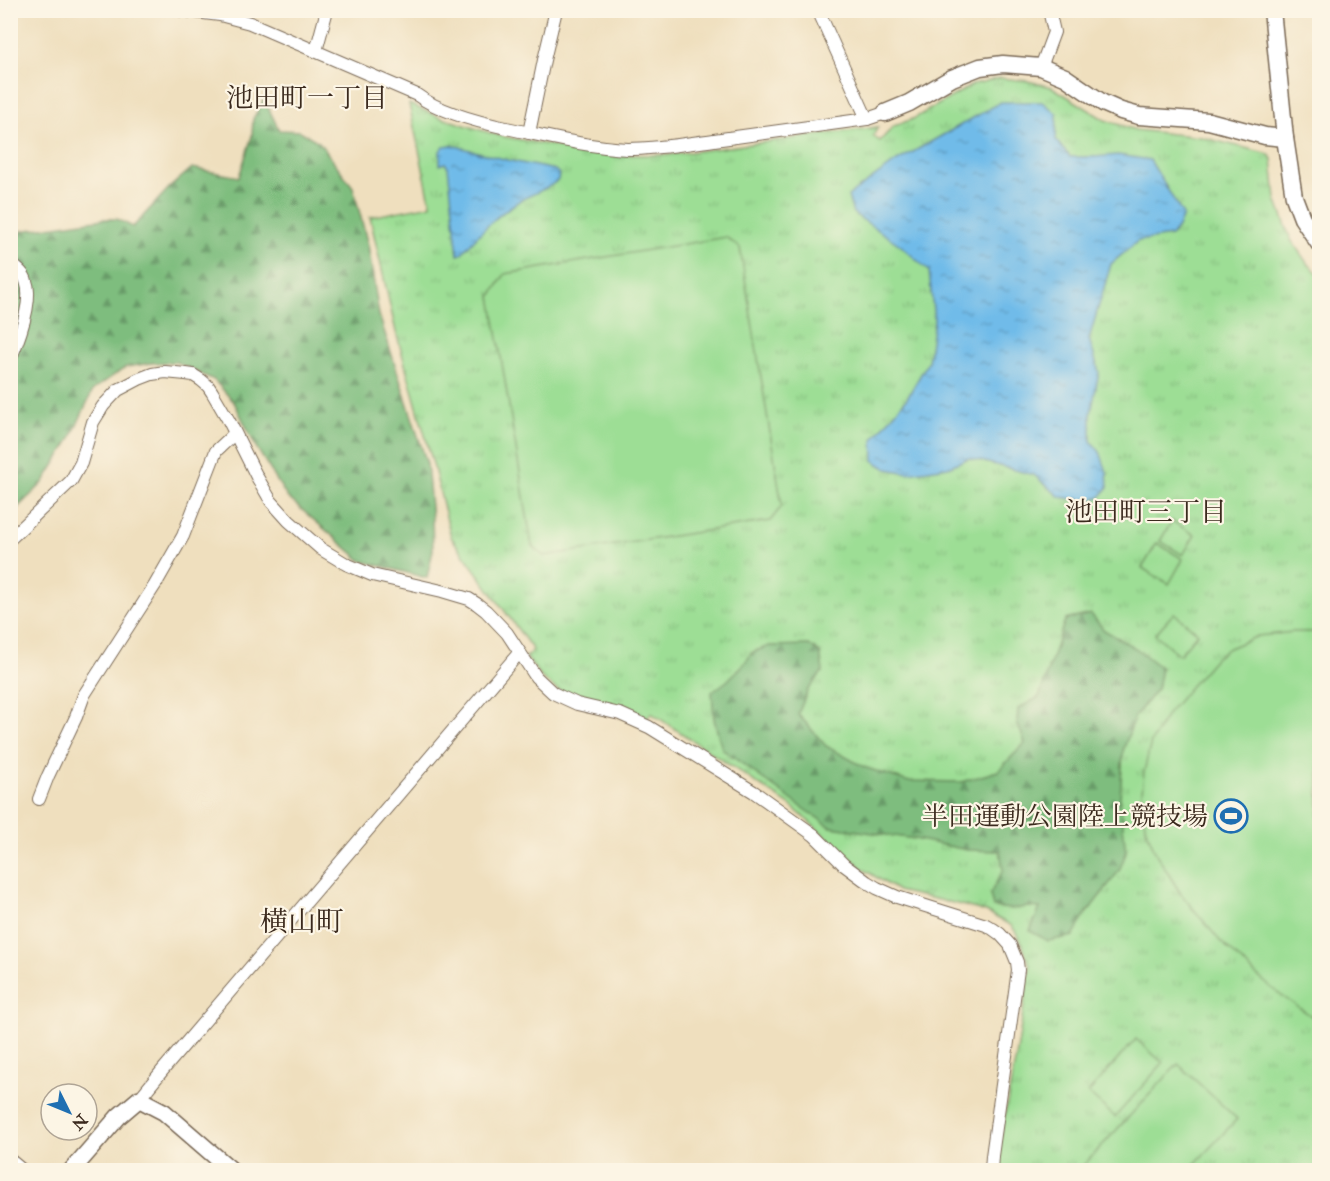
<svg xmlns="http://www.w3.org/2000/svg" width="1330" height="1181" viewBox="0 0 1330 1181" font-family="'IM FELL Double Pica','Noto Serif JP',serif">
<style>
.grass{fill:url(#grass-tufts);stroke:#6c845a;stroke-width:1.5}
.forest{fill:url(#forest-firs);stroke:#5c744e;stroke-width:1.5}
.garden{fill:#9dde95;stroke:#6c845a;stroke-width:1.5}
.water{fill:url(#water-ripples);stroke:#567284;stroke-width:1.5}
.lines{fill:none;stroke-linecap:round;stroke-linejoin:round}
.street-casing{stroke:#7a6956;stroke-width:14}
.secondary-casing{stroke:#7a6956;stroke-width:19}
.street{stroke:#fff;stroke-width:12}
.secondary{stroke:#fff;stroke-width:16}
.labels{text-anchor:middle;stroke-width:4.5;stroke-linejoin:round;paint-order:stroke}
.poi-label{font-size:26px;fill:#3b2a1e;stroke:#fcf5e5;text-anchor:end}
.neighbourhood-label{font-size:27px;fill:#3b2a1e;stroke:#fcf5e5}
.quarter-label{font-size:28px;fill:#3b2a1e;stroke:#fcf5e5}
</style>
<defs>
<pattern id="grass-tufts" width="24" height="20" patternUnits="userSpaceOnUse" patternTransform="scale(1.5)"><rect width="24" height="20" fill="#9dde95"/><path d="M3 7l-1-3M5 7V3M7 7l1-3M15 17l-1-3M17 17v-4M19 17l1-3" fill="none" stroke="#88bf80"/></pattern>
<pattern id="forest-firs" width="22" height="20" patternUnits="userSpaceOnUse" patternTransform="scale(1.5)"><rect width="22" height="20" fill="#7ebd7e"/><path d="M5 1l3.5 6h-7zM16 11l3.5 6h-7z" fill="#689a67"/></pattern>
<pattern id="water-ripples" width="26" height="14" patternUnits="userSpaceOnUse" patternTransform="scale(1.5)"><rect width="26" height="14" fill="#70bbe9"/><path d="M2 4q2-2 4 0t4 0M15 11q2-2 4 0t4 0" fill="none" stroke="#5d98bc"/></pattern>
</defs>
<rect width="100%" height="100%" fill="#fcf5e5"/>
<filter id="ink" filterUnits="userSpaceOnUse"><feTurbulence type="fractalNoise" baseFrequency=".0167" numOctaves="2"/><feDisplacementMap in="SourceGraphic" scale="12" xChannelSelector="R" yChannelSelector="G"/><feConvolveMatrix kernelMatrix="1 2 1 2 8 2 1 2 1" color-interpolation-filters="sRGB"/></filter>
<filter id="wash" filterUnits="userSpaceOnUse"><feTurbulence type="fractalNoise" baseFrequency=".008" numOctaves="4" result="noise"/><feDisplacementMap in="SourceGraphic" scale="24" xChannelSelector="R" yChannelSelector="G"/><feGaussianBlur stdDeviation="1.35" result="paint"/><feColorMatrix in="noise" values="0 0 0 0 0 0 0 0 0 0 0 0 0 0 0 0 0 1.4 0 .05"/><feComposite in="paint" operator="in"/></filter>
<g filter="url(#wash)">
<rect width="100%" height="100%" fill="#efdfbe"/>
<!-- grass -->
<polygon class="grass" points="1000,78 1028,81 1052,87 1105,120 1136,130 1201,137 1269,154 1272,159 1276,199 1291,240 1307,263 1319,274 1319,1170 996,1170 997,1156 1017,1052 1030,966 1021,941 1012,926 986,912 958,904 898,891 863,869 791,806 651,713 644,722 597,706 556,689 542,678 526,657 533,650 451,537 433,464 396,332 370,217 431,205 409,104 442,118 500,136 604,155 668,155 878,127 873,136 880,141 894,126 913,119 974,84"/>
<!-- forest -->
<g class="forest">
<polygon points="264,99 279,130 300,131 319,142 353,187 368,245 379,315 427,464 432,518 433,550 427,578 362,561 287,497 256,447 234,402 214,380 176,362 152,363 126,367 93,390 70,440 43,483 12,513 11,512 11,241 21,231 104,219 117,219 133,227 169,188 192,168 239,177 252,136 253,119"/>
<polygon points="1091,614 1104,630 1137,649 1161,668 1157,689 1135,716 1123,751 1120,799 1126,853 1119,871 1083,918 1073,936 1048,941 1030,931 1040,908 1028,907 1010,909 993,907 990,894 1003,870 1000,851 967,850 915,839 831,827 796,803 722,749 714,719 712,692 727,681 743,665 753,652 769,646 809,645 820,653 823,671 808,690 798,714 826,746 864,767 906,781 961,782 998,771 1025,743 1017,722 1018,709 1039,697 1065,620"/>
</g>
<!-- garden -->
<g class="garden">
<polygon points="726,237 740,248 782,506 770,521 544,556 532,546 491,296 505,274"/>
<polygon points="1172,521 1195,535 1183,555 1160,541"/>
<polygon points="1157,543 1183,559 1169,584 1142,568"/>
<polygon points="1174,613 1198,633 1179,655 1155,634"/>
<polygon points="1293,632 1319,632 1319,1021 1279,994 1255,974 1220,941 1181,894 1156,854 1146,829 1141,803 1144,772 1151,742 1168,713 1190,687 1215,658 1229,648 1258,636"/>
<polygon points="1136,1039 1163,1063 1115,1117 1088,1093"/>
<polygon points="1178,1064 1237,1119 1189,1170 1088,1170 1083,1166"/>
</g>
<!-- water -->
<g class="water">
<polygon points="1001,102 1043,102 1057,114 1056,140 1070,157 1093,157 1118,155 1150,160 1183,215 1178,227 1171,236 1138,241 1111,264 1089,339 1099,372 1091,413 1091,441 1100,452 1107,472 1108,488 1099,498 1081,500 1060,497 1034,475 969,458 948,467 908,473 887,469 874,461 873,439 907,398 928,362 934,320 929,271 900,245 853,213 848,196 897,161"/>
<path d="M 452,145 L 507,160 L 555,170 L 559,174 L 558,180 C 547,190 533,193 521,200 C 497,214 479,234 461,254 L 458,255 L 448,167 L 445,163 L 440,165 L 440,151 L 444,146 Z"/>
</g>
</g>
<g filter="url(#ink)">
<g class="lines">
<defs>
<g id="street">
<path d="M 179,10 L 220,15 L 250,23 L 417,95 C 441,113 482,123 511,129 C 549,137 589,147 628,149 C 657,149 685,144 714,140 C 765,133 816,126 867,119 L 885,113"/>
<polyline points="818,10 867,119"/>
<polyline points="316,51 327,10"/>
<polyline points="1041,67 1054,32 1049,10"/>
<polyline points="529,133 544,60 556,10"/>
<path d="M 10,263 C 16,268 24,273 26,281 C 34,301 18,341 10,360"/>
<polyline points="10,539 71,481 81,463 93,422 103,406 118,390 139,379 152,374 165,372 186,374 193,375 201,380 208,386 212,392 229,421 257,477 271,501 289,521 321,549 346,564 372,575 442,591 469,599 477,604 486,611 507,633 536,677 553,693 577,704 620,714 649,727 754,792 814,835 844,865 867,882 877,888 897,897 986,925 993,929 1000,934 1010,945 1017,962 1018,970 992,1156 991,1170"/>
<polyline points="39,799 48,776 76,717 84,695 155,585 183,536 216,451 234,434"/>
<polyline points="139,1099 162,1071 519,653"/>
<polyline points="10,1160 22,1170"/>
</g>
<g id="secondary">
<polyline points="1272,10 1285,138 1294,197 1302,218 1320,245"/>
<polyline points="885,113 909,103 952,78 980,67 1003,64 1041,67 1065,77 1103,103 1121,111 1139,116 1209,121 1265,136 1285,138"/>
<polyline points="72,1170 119,1116 139,1099 164,1112 231,1170"/>
</g>
</defs>
<!-- street casing -->
<use href="#street" class="street-casing"/>
<!-- secondary casing -->
<use href="#secondary" class="secondary-casing"/>
<!-- street -->
<use href="#street" class="street"/>
<!-- secondary -->
<use href="#secondary" class="secondary"/>
</g>
</g>
<!-- icons -->
<defs>
<symbol id="stadium-ring" viewBox="-11 -11 22 22"><circle r="9.5" fill="#fcf5e5" stroke="#1f6fb2" stroke-width="1.5"/><path d="M0-5a6.5 5 0 1 0 0 10a6.5 5 0 1 0 0-10ZM-3.5-1.8h7v3.6h-7Z" fill="#1f6fb2"/></symbol>
</defs>
<g fill-rule="evenodd">
<use href="#stadium-ring" x="1212" y="797" width="38" height="38"/>
</g>
<g class="labels">
<!-- poi labels -->
<g class="poi-label">
<text x="1208" y="825">半田運動公園陸上競技場</text>
</g>
<!-- neighbourhood labels -->
<g class="neighbourhood-label">
<text x="307" y="107">池田町一丁目</text>
<text x="1146" y="521">池田町三丁目</text>
</g>
<!-- quarter labels -->
<g class="quarter-label">
<text x="302" y="931">横山町</text>
</g>
</g>
<!-- margin -->
<rect width="1330" height="1181" fill="none" stroke="#fcf5e5" stroke-width="36"/>
<!-- north arrow -->
<g transform="translate(69 1112) rotate(133)"><circle r="28" fill="#fcf5e5" stroke="#afa495" stroke-width="1.5"/>
<path d="M0-4.5L10 22L0 15L-10 22Z" fill="#1f6fb2"/>
<text y="-9" font-size="16" font-weight="bold" text-anchor="middle" fill="#3b2a1e">N</text>
</g>
</svg>
